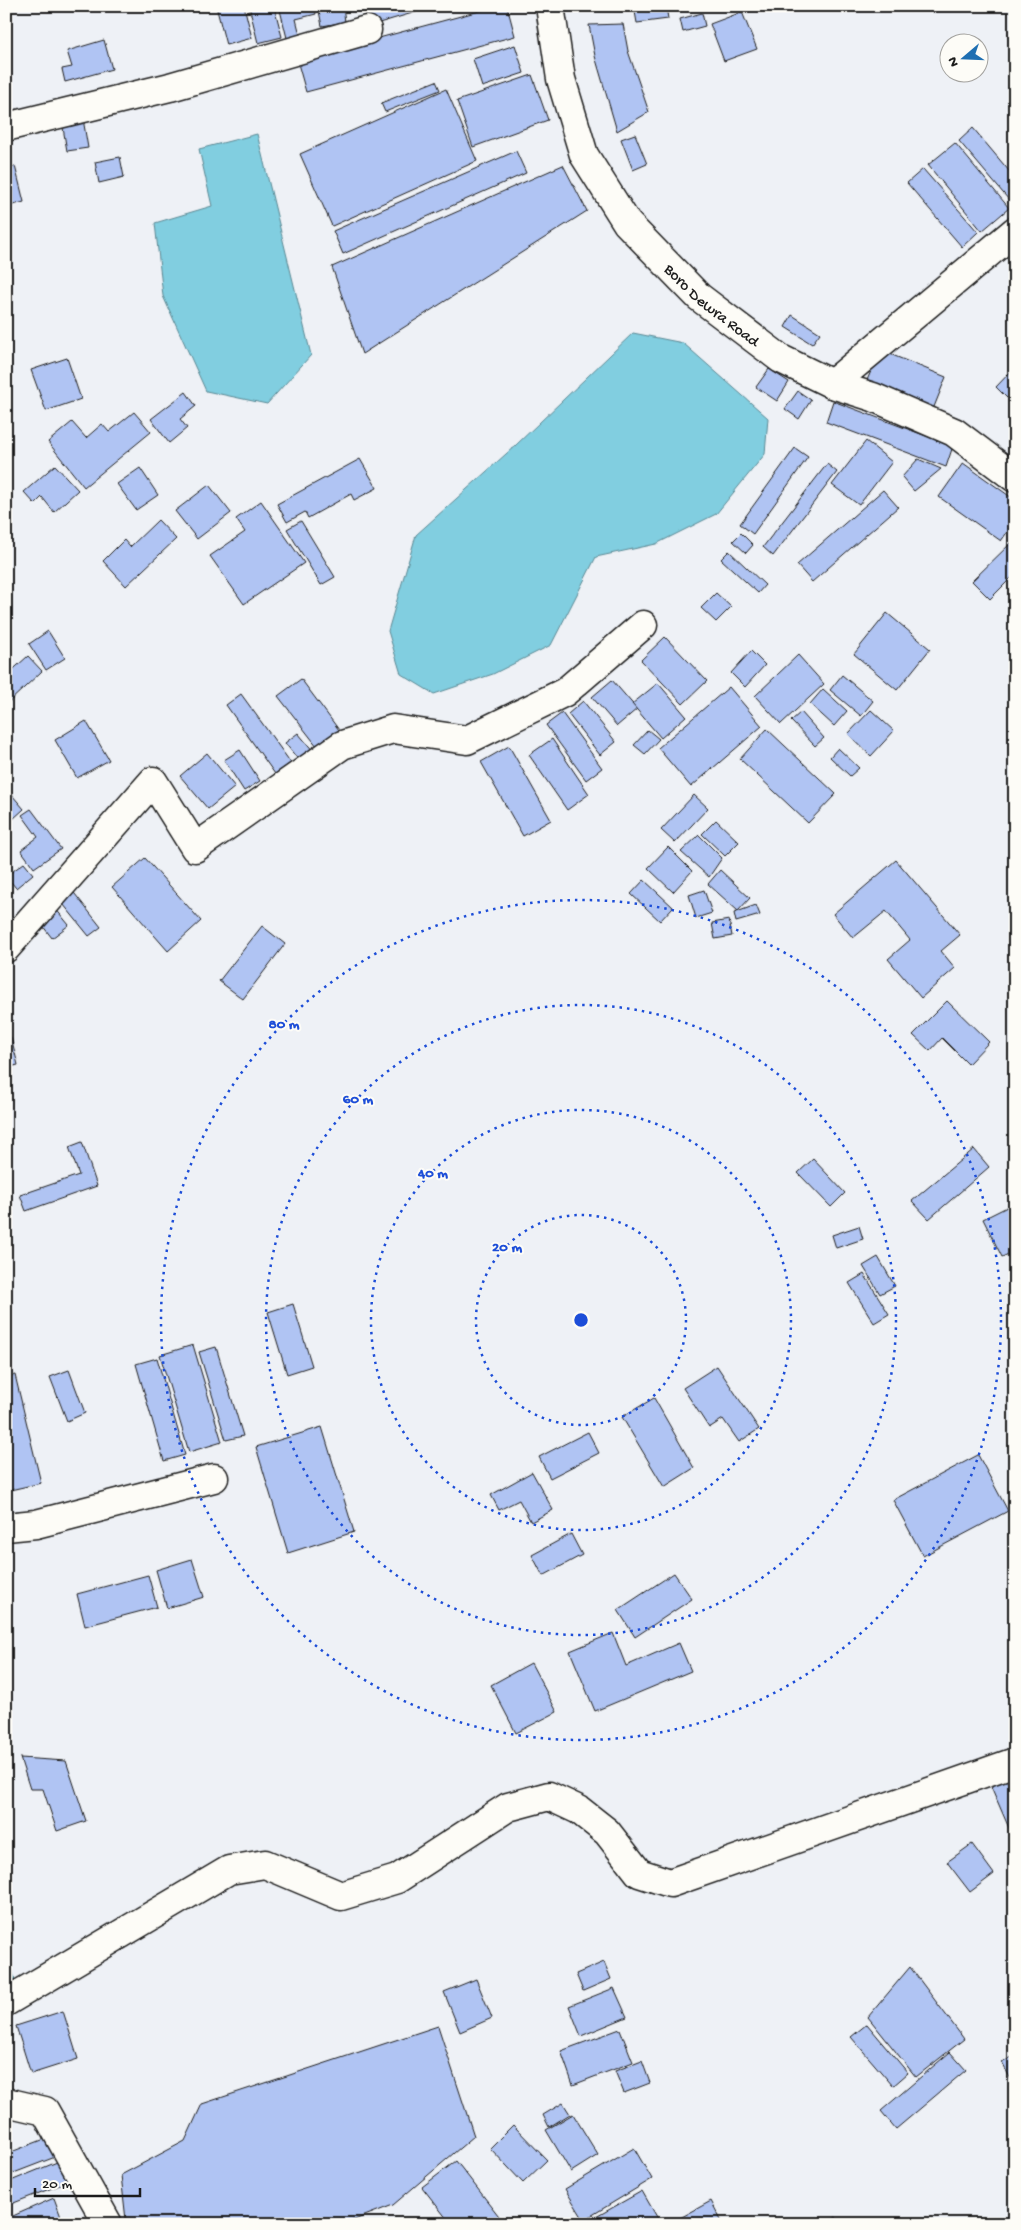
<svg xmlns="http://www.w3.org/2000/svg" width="1021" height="2230" viewBox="0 0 1021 2230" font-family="'Gochi Hand',sans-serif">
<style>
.water{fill:#81cee0;stroke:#598792}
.building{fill:#b0c4f3;stroke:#1c1c1c}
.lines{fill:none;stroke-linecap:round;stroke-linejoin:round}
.street-casing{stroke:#1c1c1c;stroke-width:31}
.street{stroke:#fdfcf7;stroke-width:28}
.ring{fill:none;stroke:#1d4ed8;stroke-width:2.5;stroke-dasharray:2.5 5}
.labels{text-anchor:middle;stroke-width:4;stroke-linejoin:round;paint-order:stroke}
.street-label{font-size:16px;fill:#1c1c1c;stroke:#fdfcf7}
.centre{fill:#1d4ed8;stroke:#fdfcf7;stroke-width:2.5}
.ring-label{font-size:15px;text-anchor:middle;font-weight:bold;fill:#1d4ed8;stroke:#fdfcf7;stroke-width:4;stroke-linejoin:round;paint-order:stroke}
</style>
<rect width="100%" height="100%" fill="#eef1f6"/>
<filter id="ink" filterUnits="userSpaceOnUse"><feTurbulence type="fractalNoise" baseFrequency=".02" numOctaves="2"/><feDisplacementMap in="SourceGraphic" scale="10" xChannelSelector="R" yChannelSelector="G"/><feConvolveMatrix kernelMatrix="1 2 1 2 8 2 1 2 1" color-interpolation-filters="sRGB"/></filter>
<g filter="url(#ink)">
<!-- water -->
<g class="water">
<polygon points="257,134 311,355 267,404 206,391 163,296 155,223 212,206 199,149"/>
<polygon points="633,333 683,343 768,418 765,454 716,514 656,544 596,557 551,645 493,674 434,694 401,674 388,631 416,535 516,445"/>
<polygon points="6,1943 18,1993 6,1996"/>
</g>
<!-- building -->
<g class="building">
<polygon points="216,6 244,6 252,38 226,45"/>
<polygon points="249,6 274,6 282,37 258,43"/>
<polygon points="279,6 314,6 316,14 296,19 300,35 287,38"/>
<polygon points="318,6 343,6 345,22 322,26"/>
<polygon points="363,6 436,6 369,26"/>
<polygon points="498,6 507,6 515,36 306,92 297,60"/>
<polygon points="634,6 666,6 668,19 637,23"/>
<polygon points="742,12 757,49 724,61 710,24"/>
<polygon points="702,13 705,26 683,32 680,19"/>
<polygon points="623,24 628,51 649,112 617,131 595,56 589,25"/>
<polygon points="104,40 112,69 65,82 62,69 72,67 67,51"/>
<polygon points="515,45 524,73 482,87 473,59"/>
<polygon points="532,75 548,120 473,147 457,101"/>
<polygon points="436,81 440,90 385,112 381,103"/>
<polygon points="446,89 477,161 332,226 300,154"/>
<polygon points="82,113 88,148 67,151 61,116"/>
<polygon points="973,128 1015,178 1015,195 1009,200 959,141"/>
<polygon points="635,134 647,164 633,170 621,139"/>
<polygon points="955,143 1009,208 982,231 928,165"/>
<polygon points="516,151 526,173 343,254 333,231"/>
<polygon points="120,157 124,177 99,183 95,162"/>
<polygon points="563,165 587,211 362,354 332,267"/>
<polygon points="15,166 24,202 6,207 6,168"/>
<polygon points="923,169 978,232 962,247 907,183"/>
<polygon points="792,315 820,333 812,344 785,327"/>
<polygon points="880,350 946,377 932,412 865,385"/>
<polygon points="67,358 81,399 46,411 31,370"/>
<polygon points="1015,367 1015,390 1007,398 996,387"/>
<polygon points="769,369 789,382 777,401 756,387"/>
<polygon points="798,391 811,400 799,419 785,409"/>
<polygon points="186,392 196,406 180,419 187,428 169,443 151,419"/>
<polygon points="833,401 953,446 946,467 826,422"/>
<polygon points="134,412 151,432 84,487 48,442 72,422 86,438 102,424 109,432"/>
<polygon points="866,441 892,462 859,505 832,485"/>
<polygon points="795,448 808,457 753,534 740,524"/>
<polygon points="360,459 377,488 354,500 351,494 308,518 305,512 287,522 277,504"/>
<polygon points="918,459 941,469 914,491 902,477"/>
<polygon points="963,463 1015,500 1015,521 1001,541 939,497"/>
<polygon points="827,464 837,472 773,556 763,547"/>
<polygon points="55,465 78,490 54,512 42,497 35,504 24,492"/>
<polygon points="140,468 158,495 136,510 117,484"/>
<polygon points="209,485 231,513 197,539 175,511"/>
<polygon points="883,490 898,507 812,582 797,565"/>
<polygon points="261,501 304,563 244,604 210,556 245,532 236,519"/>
<polygon points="158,520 176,539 126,586 103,561 124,540 130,547"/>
<polygon points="301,521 335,577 321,585 287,529"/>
<polygon points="741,533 753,545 746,553 733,541"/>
<polygon points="1015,539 1015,574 990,599 972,581"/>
<polygon points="729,551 765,585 758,593 721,559"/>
<polygon points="716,593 731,607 716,622 701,608"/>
<polygon points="887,613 930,649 897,690 854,654"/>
<polygon points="48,631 65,658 46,670 29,644"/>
<polygon points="665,637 707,681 683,704 641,660"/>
<polygon points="751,651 765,665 745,687 731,673"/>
<polygon points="798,655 824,684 781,724 755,696"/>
<polygon points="28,656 42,671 8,703 6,676"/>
<polygon points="842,675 873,701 861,716 830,690"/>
<polygon points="301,679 339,730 317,746 278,696"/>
<polygon points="612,680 637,709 617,726 592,697"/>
<polygon points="658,683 686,716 661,738 632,704"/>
<polygon points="729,687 762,726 691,787 658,748"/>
<polygon points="823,689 847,711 834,726 810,704"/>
<polygon points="241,694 291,763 275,774 226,705"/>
<polygon points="583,701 616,742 600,755 568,714"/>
<polygon points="871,710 894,731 871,756 848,734"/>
<polygon points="801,712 824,738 815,746 791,721"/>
<polygon points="562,713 602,768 586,780 546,725"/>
<polygon points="86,721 109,760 77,778 55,740"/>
<polygon points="767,729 836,794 808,823 740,759"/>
<polygon points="648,730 659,739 645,754 634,745"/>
<polygon points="298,733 314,752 301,763 285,743"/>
<polygon points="552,739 589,794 567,810 529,755"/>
<polygon points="509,746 551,820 523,836 481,762"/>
<polygon points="838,748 859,768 850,776 830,757"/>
<polygon points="240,750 260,781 244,791 224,760"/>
<polygon points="207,753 235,787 208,809 180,776"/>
<polygon points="6,788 24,809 13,819 6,811"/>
<polygon points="694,795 708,808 675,843 661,830"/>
<polygon points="31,809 61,849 34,868 21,850 38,837 22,815"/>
<polygon points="716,820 739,842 725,856 702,834"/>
<polygon points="699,835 722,858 709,877 681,852"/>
<polygon points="668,847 692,871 673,892 648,868"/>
<polygon points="145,858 201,921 168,951 112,887"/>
<polygon points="896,860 960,935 941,951 955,968 921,998 888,959 910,940 886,911 853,938 833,914"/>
<polygon points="24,863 33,874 16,888 6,876"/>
<polygon points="720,870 750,898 738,911 708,884"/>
<polygon points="644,880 673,907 660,921 631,894"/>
<polygon points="71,889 101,927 89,936 59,899"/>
<polygon points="704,890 712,913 696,918 689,895"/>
<polygon points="756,905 760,915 736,922 734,913"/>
<polygon points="55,908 69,925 52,938 39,921"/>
<polygon points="729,920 732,936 715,939 712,923"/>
<polygon points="262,926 285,944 243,999 219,981"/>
<polygon points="947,1001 989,1042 968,1064 942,1038 930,1051 913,1035"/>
<polygon points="11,1037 18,1065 6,1068 6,1038"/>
<polygon points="82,1142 97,1186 26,1211 20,1195 79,1175 69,1147"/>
<polygon points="974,1149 989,1167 929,1219 912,1201"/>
<polygon points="813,1159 845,1193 831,1207 798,1173"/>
<polygon points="1015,1203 1015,1251 1002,1257 983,1219"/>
<polygon points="859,1226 863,1239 836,1248 832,1235"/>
<polygon points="878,1257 895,1286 880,1294 863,1266"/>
<polygon points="864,1274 889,1314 874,1323 849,1283"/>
<polygon points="293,1304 312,1366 287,1374 268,1312"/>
<polygon points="193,1345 222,1442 189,1452 160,1355"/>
<polygon points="216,1347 243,1436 226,1440 199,1352"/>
<polygon points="157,1358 185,1455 164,1461 136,1364"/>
<polygon points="717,1366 759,1429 739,1442 723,1419 709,1428 683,1388"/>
<polygon points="69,1370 85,1413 67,1421 50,1377"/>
<polygon points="15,1375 41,1483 6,1491 6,1377"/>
<polygon points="654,1398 694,1468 664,1487 622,1417"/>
<polygon points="322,1427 354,1532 288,1553 256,1447"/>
<polygon points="588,1432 599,1453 550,1478 539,1457"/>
<polygon points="978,1455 1008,1511 923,1556 893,1500"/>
<polygon points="532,1472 553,1510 531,1522 519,1500 499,1510 491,1495"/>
<polygon points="571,1534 582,1555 543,1576 532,1555"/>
<polygon points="192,1559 204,1597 167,1608 156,1570"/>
<polygon points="674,1573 692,1599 635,1637 618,1610"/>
<polygon points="148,1575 157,1607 85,1626 77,1594"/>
<polygon points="613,1633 626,1666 679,1643 691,1671 595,1711 570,1651"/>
<polygon points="531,1663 557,1712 516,1733 491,1685"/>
<polygon points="20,1758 66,1761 86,1821 57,1831 43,1789 30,1789"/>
<polygon points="1006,1777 1015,1798 1015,1842 990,1784"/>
<polygon points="972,1844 994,1874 970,1892 947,1862"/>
<polygon points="604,1962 611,1979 583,1991 576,1974"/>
<polygon points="910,1967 964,2039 916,2077 868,2017"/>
<polygon points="476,1979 492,2018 460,2032 444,1992"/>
<polygon points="614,1988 627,2017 581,2036 569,2006"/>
<polygon points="63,2011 78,2059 31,2074 16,2026"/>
<polygon points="867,2024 908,2073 893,2086 851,2037"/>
<polygon points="438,2026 474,2136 393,2205 344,2224 128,2224 126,2220 121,2175 185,2141 202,2104"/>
<polygon points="620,2029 633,2062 573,2085 561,2051"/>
<polygon points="950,2052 966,2070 896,2129 881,2111"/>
<polygon points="1015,2055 1015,2079 1012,2081 1002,2063"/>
<polygon points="642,2061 650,2083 624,2093 615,2071"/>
<polygon points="563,2103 570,2114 549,2127 543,2115"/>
<polygon points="573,2114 598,2155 571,2172 546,2130"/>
<polygon points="513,2125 547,2160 523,2183 490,2148"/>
<polygon points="55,2135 63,2154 6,2176 6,2154"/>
<polygon points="634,2148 652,2179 584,2220 565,2189"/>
<polygon points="62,2160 70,2181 6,2206 6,2183"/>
<polygon points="456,2161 502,2220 498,2224 451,2224 422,2187"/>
<polygon points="642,2191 661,2224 591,2224 589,2221"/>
<polygon points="54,2198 61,2217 45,2224 6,2224 6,2219"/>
<polygon points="711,2201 723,2224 671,2224 671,2223"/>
<polygon points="836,2217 840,2224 826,2224"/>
</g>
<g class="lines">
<defs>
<g id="street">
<path id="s1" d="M 550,6 L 561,79 L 584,155 L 627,223 L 699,297 L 781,359 L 832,384 L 873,397 L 954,432 L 1015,478"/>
<polyline points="6,127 170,87 367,30"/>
<polyline points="832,384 1015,231"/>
<polyline points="6,948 153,781 195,848 342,745 393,729 467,740 565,692 643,625"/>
<polyline points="6,1527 36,1524 214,1478"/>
<polyline points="6,2002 229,1870 265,1864 341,1896 397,1879 508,1807 549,1796 579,1810 607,1832 639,1873 670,1883 1015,1762"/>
<polyline points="6,2102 45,2111 108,2224"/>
</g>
</defs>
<!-- street casing -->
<use href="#street" class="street-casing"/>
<!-- street -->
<use href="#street" class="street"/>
</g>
</g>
<!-- distance rings -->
<g class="ring">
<circle cx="581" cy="1320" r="105"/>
<circle cx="581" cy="1320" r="210"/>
<circle cx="581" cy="1320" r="315"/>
<circle cx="581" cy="1320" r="420"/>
</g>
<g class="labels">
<!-- street labels -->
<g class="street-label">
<text dy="6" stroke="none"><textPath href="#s1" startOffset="352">Boro Dewra Road</textPath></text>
</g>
</g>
<circle cx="581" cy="1320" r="8" class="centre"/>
<g class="ring-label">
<text x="284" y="1028">80 m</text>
<text x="358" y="1103">60 m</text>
<text x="433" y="1177">40 m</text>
<text x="507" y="1251">20 m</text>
</g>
<!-- margin -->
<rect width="1021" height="2230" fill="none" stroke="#fdfcf7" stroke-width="25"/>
<rect x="12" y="12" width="996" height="2205" fill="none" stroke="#1c1c1c" stroke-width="2" filter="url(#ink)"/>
<!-- north arrow -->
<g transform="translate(964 58) rotate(251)"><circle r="24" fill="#fdfcf7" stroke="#a3a29f"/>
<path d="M0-4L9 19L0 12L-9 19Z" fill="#1f6fb2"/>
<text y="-8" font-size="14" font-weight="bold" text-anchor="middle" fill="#1c1c1c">N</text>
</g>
<!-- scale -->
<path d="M35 2188v8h105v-8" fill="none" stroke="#1c1c1c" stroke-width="2.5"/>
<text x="42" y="2188" font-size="15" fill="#1c1c1c" stroke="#fdfcf7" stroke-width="4" paint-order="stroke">20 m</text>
</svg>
